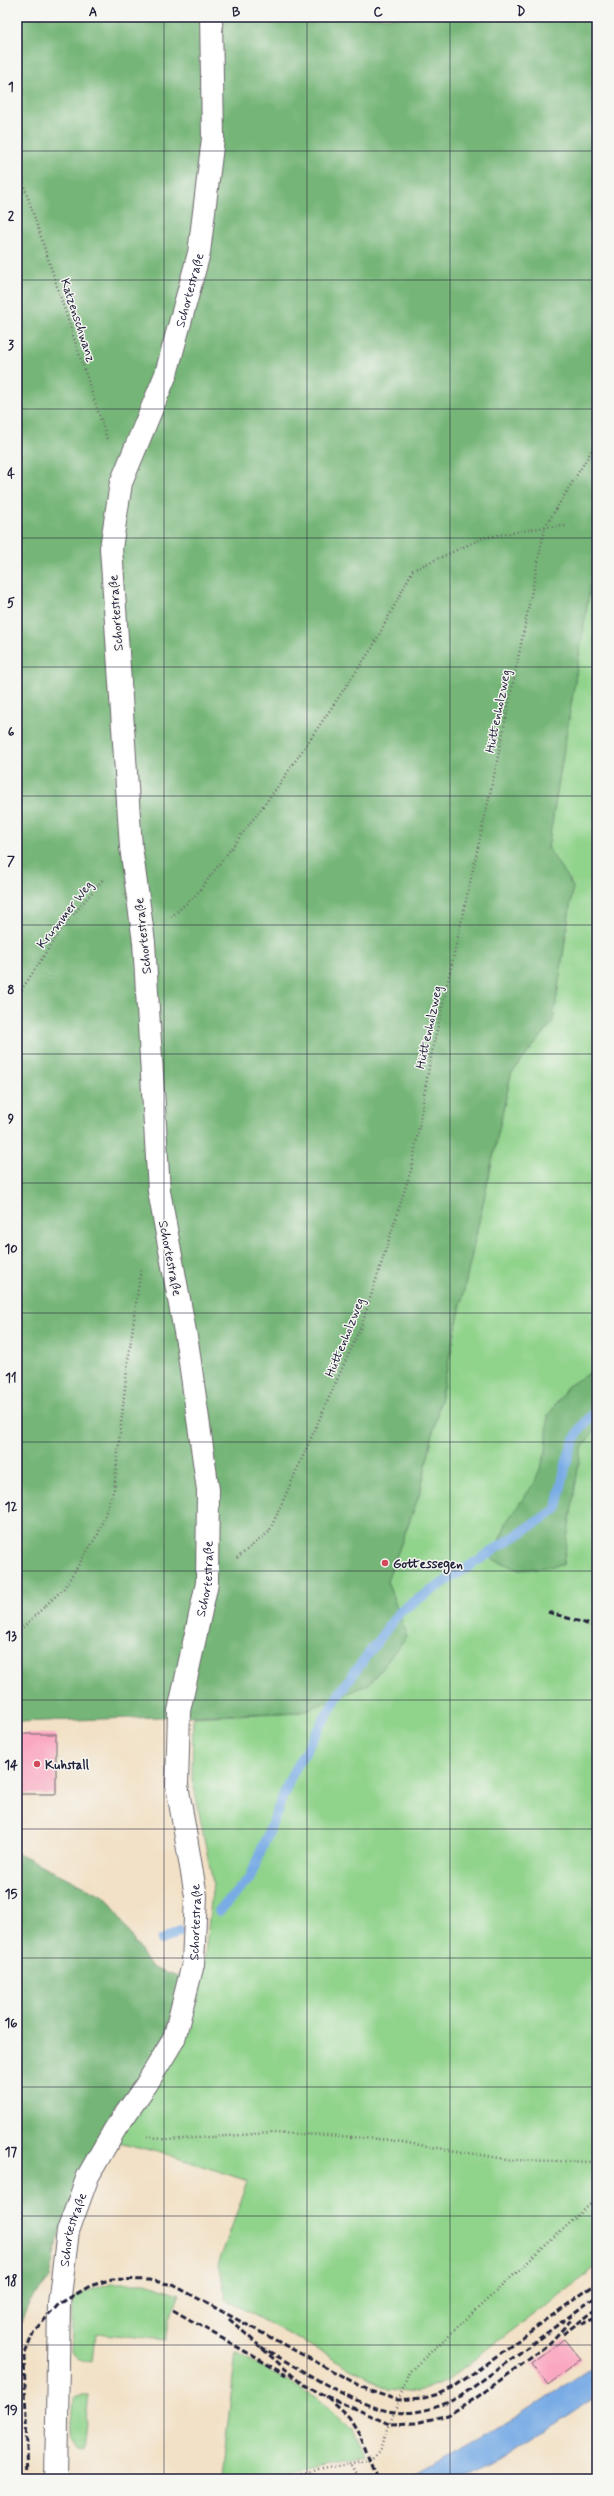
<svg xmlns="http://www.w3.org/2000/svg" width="614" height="2496" viewBox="0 0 614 2496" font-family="Mynerve,sans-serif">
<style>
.green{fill:#90d38b;stroke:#597a63}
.forest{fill:#74b577;stroke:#4b6c59}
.water{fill:#79ace5;stroke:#4e6790}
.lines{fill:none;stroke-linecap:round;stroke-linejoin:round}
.stream{stroke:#79ace5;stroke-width:10}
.building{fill:#faa8c1}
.minor-casing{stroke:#6b656c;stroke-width:24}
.path{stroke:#6b656c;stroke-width:2.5;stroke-dasharray:1 3;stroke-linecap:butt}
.minor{stroke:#fff;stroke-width:22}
.rail{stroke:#22223b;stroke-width:3;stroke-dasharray:6 3;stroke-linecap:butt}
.grid{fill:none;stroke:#22223b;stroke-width:1;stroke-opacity:0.55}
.poi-dot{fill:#d1495b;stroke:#f6f6f2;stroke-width:1.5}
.labels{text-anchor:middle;stroke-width:3;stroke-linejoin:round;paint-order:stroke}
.street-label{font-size:13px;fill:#22223b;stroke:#f6f6f2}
.poi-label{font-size:13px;font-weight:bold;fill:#22223b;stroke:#f6f6f2;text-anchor:start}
.neatline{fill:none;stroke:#22223b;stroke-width:1.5}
.grid-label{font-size:13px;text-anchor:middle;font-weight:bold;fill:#22223b}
</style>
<rect width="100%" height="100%" fill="#f6f6f2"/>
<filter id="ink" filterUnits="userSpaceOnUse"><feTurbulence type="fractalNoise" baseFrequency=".025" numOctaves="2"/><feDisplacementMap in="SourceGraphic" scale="8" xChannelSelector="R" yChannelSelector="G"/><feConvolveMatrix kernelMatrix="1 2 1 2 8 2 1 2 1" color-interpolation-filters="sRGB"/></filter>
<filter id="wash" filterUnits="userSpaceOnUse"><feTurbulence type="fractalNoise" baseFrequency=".012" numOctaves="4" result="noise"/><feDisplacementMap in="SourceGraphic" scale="16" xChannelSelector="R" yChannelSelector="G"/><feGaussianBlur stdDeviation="0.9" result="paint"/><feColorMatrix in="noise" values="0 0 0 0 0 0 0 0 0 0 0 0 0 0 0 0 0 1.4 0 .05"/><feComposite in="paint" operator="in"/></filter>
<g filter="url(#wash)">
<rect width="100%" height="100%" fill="#f2e1c6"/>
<!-- green -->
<g class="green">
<polygon points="597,544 597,2266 447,2380 417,2392 388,2389 227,2300 218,2265 248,2181 169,2155 114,2141 181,2042 201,1988 213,1883 192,1777 193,1717 302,1712 369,1684 407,1636 387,1581 420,1493 511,1074 553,1022 573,887 548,848"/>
<polygon points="111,2283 146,2283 180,2294 169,2319 165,2340 96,2333 93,2361 79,2359 71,2352 73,2299 85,2292"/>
<polygon points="236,2352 318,2398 351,2429 365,2455 251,2479 231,2479 230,2476 222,2474"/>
<polygon points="83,2395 89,2395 83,2448 77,2447 70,2436 73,2398"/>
</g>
<!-- forest -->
<g class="forest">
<polygon points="17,17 597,17 597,544 548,848 573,887 553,1022 511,1074 420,1493 387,1581 407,1636 369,1684 302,1712 17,1722"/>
<polygon points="597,1368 597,1426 581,1450 563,1565 519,1570 492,1559 507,1521 535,1482 546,1452 548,1416 568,1386"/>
<polygon points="17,1853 107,1898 150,1967 181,1978 167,2033 60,2230 50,2278 29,2303 17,2331"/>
</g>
<!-- water -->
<polygon class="water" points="597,2364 597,2396 501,2460 467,2479 406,2479 509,2422"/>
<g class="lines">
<!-- stream -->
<g class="stream">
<path d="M 219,1911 L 250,1878 L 292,1774 L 340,1692 L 400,1611 L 557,1509 C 564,1474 567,1434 597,1411"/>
<polyline points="162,1940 180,1931"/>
</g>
</g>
<g id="blocks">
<!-- building -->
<g class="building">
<rect x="17" y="1734" width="39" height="60"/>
<polygon points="565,2339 581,2359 548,2385 532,2364"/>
</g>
</g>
</g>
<g filter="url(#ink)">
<use href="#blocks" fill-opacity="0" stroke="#6b656c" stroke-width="1"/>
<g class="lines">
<defs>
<g id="minor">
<path id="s1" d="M 56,2479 L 59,2304 L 68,2231 L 88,2176 L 115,2129 L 146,2085 L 174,2039 L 193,1964 L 196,1896 L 177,1785 L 179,1711 L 207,1583 L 208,1490 L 188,1348 L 159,1191 L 144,942 L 131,847 L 111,548 L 121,483 L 166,374 L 199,253 L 213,138 L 211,17"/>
</g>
</defs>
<!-- minor casing -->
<use href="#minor" class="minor-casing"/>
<!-- path -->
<g class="path">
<polyline points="17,164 107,439"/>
<polyline points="171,917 196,895 279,785 372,648 413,570 483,538 545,527 568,526"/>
<polyline points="17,997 61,929 104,878"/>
<polyline points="237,1558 269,1532 362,1324 412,1167 430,1061 495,771 545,527 597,442"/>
<polyline points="17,1633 64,1588 98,1534 114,1489 127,1369 141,1268"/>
<polyline points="147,2136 166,2140 271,2133 328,2135 389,2140 512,2160 597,2162"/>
<polyline points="351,2465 359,2479"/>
<polyline points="275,2479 371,2459 380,2451 409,2372 597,2198"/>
</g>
<!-- minor -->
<use href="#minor" class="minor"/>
<!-- rail -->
<g class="rail">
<polyline points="548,1612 597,1627"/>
<polyline points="173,2310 286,2375"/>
<polyline points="229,2319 302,2384 326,2396 349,2417 360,2435 377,2479"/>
<polyline points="582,2324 597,2318"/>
<polyline points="563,2334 597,2309"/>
<path d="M 261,2347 C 294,2365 358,2408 394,2412 C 418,2415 440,2407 461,2396 L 597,2296"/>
<polyline points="326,2396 389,2424 416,2423 448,2415 476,2398 547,2346 572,2319"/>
<polyline points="28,2479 24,2356 34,2331 59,2304 90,2286 112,2279 149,2280 173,2285 370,2391 398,2400 424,2398 439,2394 454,2387 597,2283"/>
</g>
</g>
</g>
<!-- grid -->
<path class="grid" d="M 164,17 L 164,2479M 307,17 L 307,2479M 450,17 L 450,2479M 17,151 L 597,151M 17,280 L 597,280M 17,409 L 597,409M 17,538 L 597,538M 17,667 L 597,667M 17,796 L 597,796M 17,925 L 597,925M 17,1054 L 597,1054M 17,1183 L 597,1183M 17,1313 L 597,1313M 17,1442 L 597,1442M 17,1571 L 597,1571M 17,1700 L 597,1700M 17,1829 L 597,1829M 17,1958 L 597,1958M 17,2087 L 597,2087M 17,2216 L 597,2216M 17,2345 L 597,2345"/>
<!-- markers -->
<g class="poi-dot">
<circle cx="385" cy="1563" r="4"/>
<circle cx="37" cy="1764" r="4"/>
</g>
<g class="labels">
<!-- street labels -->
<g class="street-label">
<text dy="5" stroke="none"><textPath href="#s1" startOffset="2244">Schortestraße</textPath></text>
<text transform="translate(79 320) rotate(72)" y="5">Katzenschwanz</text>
<text transform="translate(115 613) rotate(-94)" y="5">Schortestraße</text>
<text transform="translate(497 711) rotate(-79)" y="5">Hüttenholzweg</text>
<text transform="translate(64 914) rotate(-52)" y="5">Krummer Weg</text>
<text transform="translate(142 936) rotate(-96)" y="5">Schortestraße</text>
<text transform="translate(428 1027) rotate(-78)" y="5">Hüttenholzweg</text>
<text transform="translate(171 1258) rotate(79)" y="5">Schortestraße</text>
<text transform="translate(344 1337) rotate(-68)" y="5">Hüttenholzweg</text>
<text dy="5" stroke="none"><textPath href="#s1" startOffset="936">Schortestraße</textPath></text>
<text dy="5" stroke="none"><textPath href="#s1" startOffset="588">Schortestraße</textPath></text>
<text dy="5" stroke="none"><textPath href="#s1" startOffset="251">Schortestraße</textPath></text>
</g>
<!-- poi labels -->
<g class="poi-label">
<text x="393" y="1568">Gottessegen</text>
<text x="45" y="1769">Kuhstall</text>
</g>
</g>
<!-- margin -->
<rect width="614" height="2496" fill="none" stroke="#f6f6f2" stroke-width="44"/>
<rect x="22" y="22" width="570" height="2452" class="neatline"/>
<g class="grid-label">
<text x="93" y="16">A</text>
<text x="236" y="16">B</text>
<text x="378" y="16">C</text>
<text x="521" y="16">D</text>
<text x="11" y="91">1</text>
<text x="11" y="220">2</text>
<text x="11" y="349">3</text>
<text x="11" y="478">4</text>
<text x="11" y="607">5</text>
<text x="11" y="736">6</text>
<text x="11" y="865">7</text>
<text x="11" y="994">8</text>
<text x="11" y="1123">9</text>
<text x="11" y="1253">10</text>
<text x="11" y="1382">11</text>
<text x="11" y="1511">12</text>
<text x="11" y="1640">13</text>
<text x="11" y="1769">14</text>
<text x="11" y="1898">15</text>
<text x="11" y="2027">16</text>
<text x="11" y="2156">17</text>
<text x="11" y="2285">18</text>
<text x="11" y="2414">19</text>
</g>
</svg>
